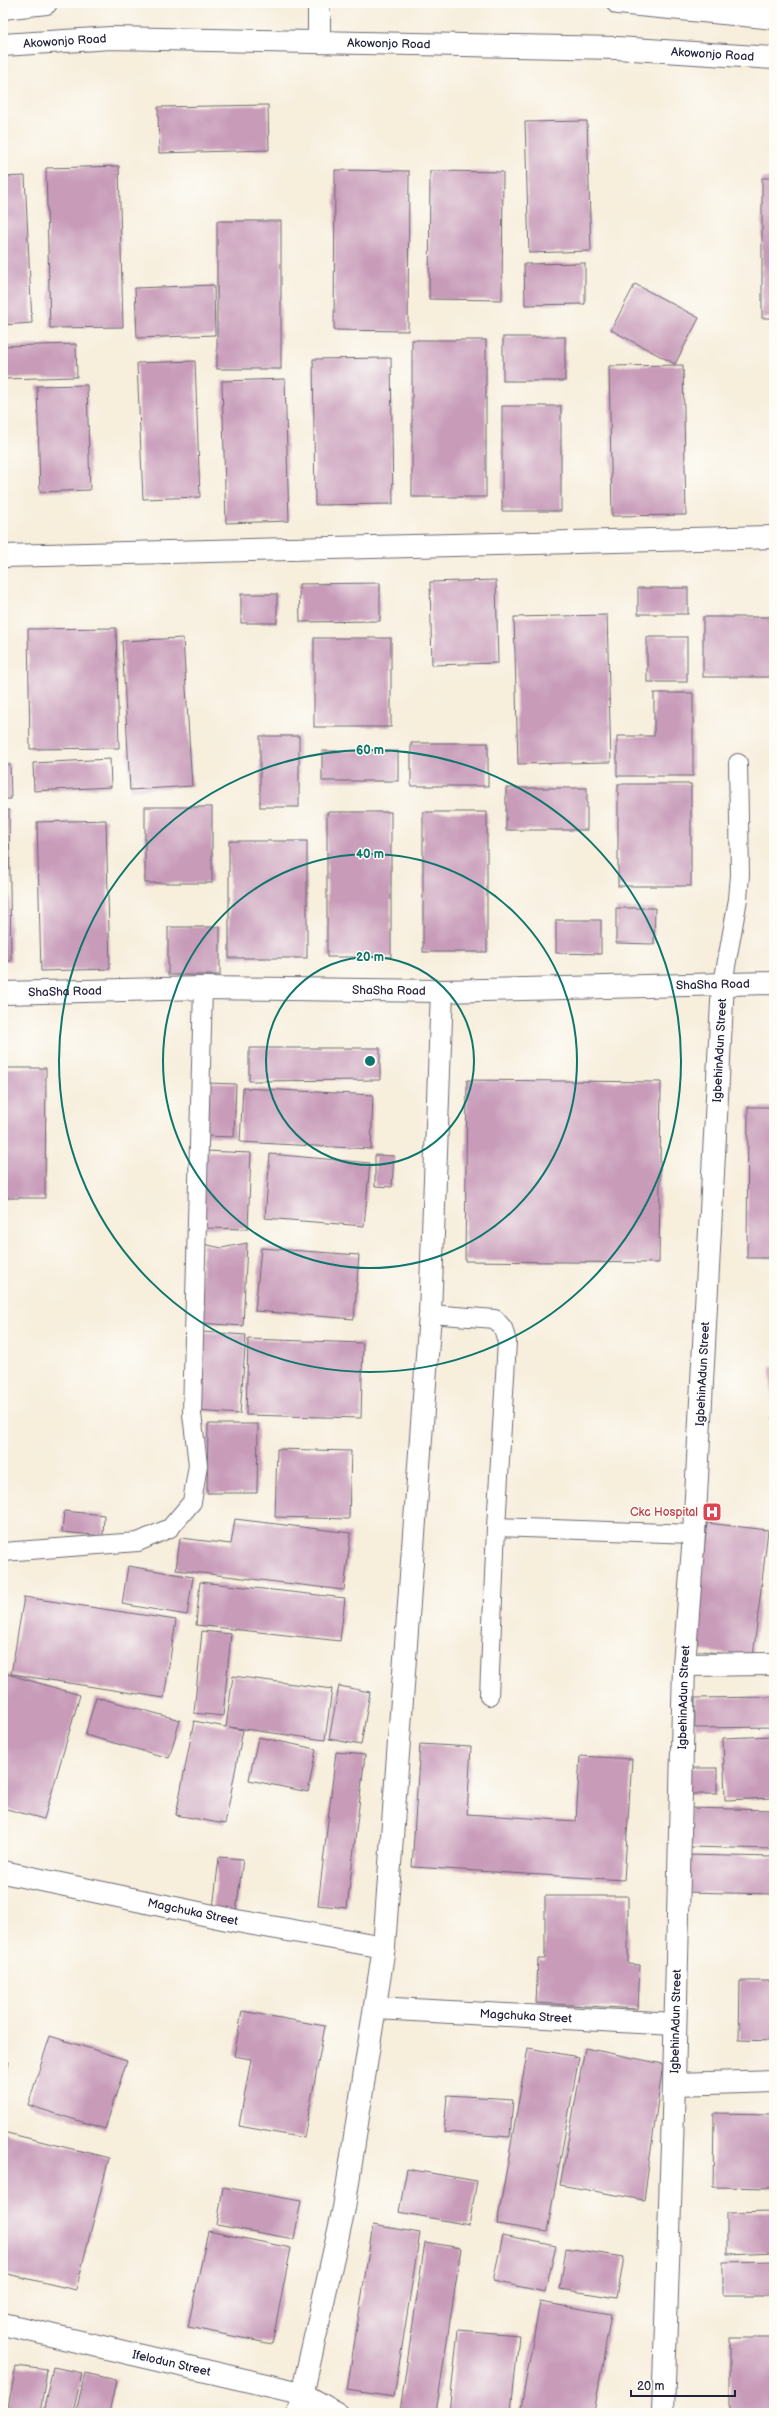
<svg xmlns="http://www.w3.org/2000/svg" width="777" height="2416" viewBox="0 0 777 2416" font-family="'Balsamiq Sans',sans-serif">
<style>
.building{fill:#c89bb9}
.lines{fill:none;stroke-linecap:round;stroke-linejoin:round}
.lane-casing{stroke:#6d6973;stroke-width:20}
.street-casing{stroke:#6d6973;stroke-width:24}
.secondary-casing{stroke:#6d6973;stroke-width:24}
.lane{stroke:#fff;stroke-width:18}
.street{stroke:#fff;stroke-width:22}
.secondary{stroke:#fff;stroke-width:22}
.ring{fill:none;stroke:#0f766e;stroke-width:2}
.labels{text-anchor:middle;stroke-width:3;stroke-linejoin:round;paint-order:stroke}
.street-label{font-size:12px;fill:#22223b;stroke:#fdfcf7}
.health-label{font-size:12px;fill:#be3a42;stroke:#fdfcf7;text-anchor:end}
.centre{fill:#0f766e;stroke:#fdfcf7;stroke-width:2}
.ring-label{font-size:12px;text-anchor:middle;font-weight:bold;fill:#0f766e;stroke:#fdfcf7;stroke-width:3;stroke-linejoin:round;paint-order:stroke}
</style>
<rect width="100%" height="100%" fill="#fdfcf7"/>
<filter id="ink" filterUnits="userSpaceOnUse"><feTurbulence type="fractalNoise" baseFrequency=".025" numOctaves="2"/><feDisplacementMap in="SourceGraphic" scale="8" xChannelSelector="R" yChannelSelector="G"/><feConvolveMatrix kernelMatrix="1 2 1 2 8 2 1 2 1" color-interpolation-filters="sRGB"/></filter>
<filter id="wash" filterUnits="userSpaceOnUse"><feTurbulence type="fractalNoise" baseFrequency=".012" numOctaves="4" result="noise"/><feDisplacementMap in="SourceGraphic" scale="16" xChannelSelector="R" yChannelSelector="G"/><feGaussianBlur stdDeviation="0.9" result="paint"/><feColorMatrix in="noise" values="0 0 0 0 0 0 0 0 0 0 0 0 0 0 0 0 0 1.4 0 .05"/><feComposite in="paint" operator="in"/></filter>
<g filter="url(#wash)">
<rect width="100%" height="100%" fill="#f7eedc"/>
<g id="blocks">
<!-- building -->
<g class="building">
<polygon points="268,105 269,150 159,153 158,107"/>
<polygon points="587,121 591,251 529,253 525,122"/>
<polygon points="119,166 123,327 50,328 46,168"/>
<polygon points="335,170 409,171 408,331 334,330"/>
<polygon points="430,171 503,172 502,300 429,299"/>
<polygon points="25,176 32,323 3,325 3,177"/>
<rect x="762" y="178" width="12" height="140"/>
<rect x="217" y="221" width="64" height="148"/>
<polygon points="585,263 585,304 525,305 524,264"/>
<polygon points="635,284 699,318 675,364 611,330"/>
<polygon points="214,285 215,335 137,338 135,288"/>
<rect x="503" y="337" width="62" height="44"/>
<rect x="412" y="340" width="74" height="157"/>
<polygon points="76,344 77,377 3,379 3,346"/>
<polygon points="391,358 393,504 315,505 313,359"/>
<polygon points="195,361 200,497 143,499 137,363"/>
<polygon points="683,365 686,515 612,516 609,366"/>
<polygon points="285,379 289,521 226,523 222,381"/>
<polygon points="87,385 90,490 40,492 37,386"/>
<rect x="502" y="406" width="59" height="105"/>
<polygon points="496,580 498,663 432,665 430,582"/>
<polygon points="380,583 380,621 300,622 299,584"/>
<rect x="638" y="588" width="50" height="26"/>
<rect x="241" y="594" width="36" height="29"/>
<polygon points="607,615 611,762 518,764 514,617"/>
<rect x="703" y="617" width="71" height="60"/>
<polygon points="116,628 119,748 30,749 28,629"/>
<rect x="647" y="637" width="40" height="45"/>
<polygon points="183,638 192,786 130,790 122,641"/>
<rect x="314" y="638" width="77" height="89"/>
<polygon points="654,693 693,693 693,776 617,776 617,736 654,736"/>
<rect x="260" y="736" width="39" height="71"/>
<rect x="411" y="743" width="77" height="43"/>
<rect x="322" y="751" width="76" height="30"/>
<polygon points="110,759 111,787 34,791 33,763"/>
<polygon points="10,764 11,799 3,799 3,765"/>
<rect x="618" y="784" width="73" height="102"/>
<rect x="506" y="788" width="81" height="42"/>
<rect x="145" y="807" width="67" height="76"/>
<polygon points="3,810 9,810 11,961 3,961"/>
<rect x="327" y="812" width="64" height="145"/>
<rect x="423" y="812" width="64" height="140"/>
<polygon points="106,820 110,969 41,971 37,822"/>
<rect x="229" y="841" width="78" height="117"/>
<polygon points="616,908 655,908 654,944 616,943"/>
<polygon points="556,920 601,920 601,954 556,953"/>
<rect x="168" y="927" width="52" height="48"/>
<polygon points="249,1048 380,1048 380,1080 249,1081"/>
<polygon points="3,1068 46,1068 45,1198 3,1198"/>
<polygon points="467,1080 661,1082 659,1263 465,1261"/>
<polygon points="205,1083 236,1084 234,1137 203,1136"/>
<polygon points="243,1088 373,1095 371,1149 240,1142"/>
<polygon points="748,1107 774,1107 774,1258 747,1258"/>
<polygon points="205,1151 251,1153 248,1229 202,1228"/>
<polygon points="270,1154 370,1163 364,1226 265,1218"/>
<polygon points="375,1155 394,1156 392,1187 375,1186"/>
<polygon points="247,1243 243,1326 199,1323 203,1244 222,1248"/>
<polygon points="261,1248 359,1255 354,1319 255,1311"/>
<polygon points="202,1332 246,1335 240,1414 196,1411"/>
<polygon points="248,1339 363,1343 361,1418 246,1415"/>
<polygon points="770,1367 774,1367 774,1420 773,1420"/>
<polygon points="208,1424 258,1424 257,1493 207,1493"/>
<polygon points="277,1449 351,1451 349,1519 275,1517"/>
<polygon points="64,1511 104,1515 103,1536 62,1532"/>
<polygon points="235,1519 351,1533 344,1590 176,1570 180,1538 231,1544"/>
<polygon points="707,1523 768,1530 753,1657 693,1650"/>
<polygon points="128,1566 193,1577 187,1615 122,1604"/>
<polygon points="200,1582 345,1598 340,1641 196,1625"/>
<polygon points="24,1597 176,1620 164,1698 11,1674"/>
<polygon points="202,1631 231,1634 223,1716 194,1713"/>
<polygon points="7,1674 80,1695 44,1819 3,1808 3,1687"/>
<polygon points="233,1676 332,1689 325,1740 229,1727 243,1730 225,1824 176,1815 194,1721 226,1727"/>
<polygon points="339,1686 370,1692 361,1745 329,1739"/>
<polygon points="96,1697 180,1720 169,1758 85,1735"/>
<polygon points="774,1697 774,1727 695,1728 695,1698"/>
<polygon points="774,1736 774,1798 725,1800 723,1738"/>
<polygon points="258,1737 316,1749 308,1792 249,1780"/>
<polygon points="420,1744 471,1747 467,1814 576,1821 580,1756 632,1759 624,1880 412,1867"/>
<polygon points="336,1752 365,1755 347,1908 318,1905"/>
<rect x="685" y="1768" width="32" height="26"/>
<polygon points="690,1808 774,1810 774,1849 689,1847"/>
<polygon points="685,1855 774,1857 774,1894 684,1892"/>
<polygon points="219,1857 243,1859 236,1912 213,1909"/>
<polygon points="545,1896 628,1896 628,1964 640,1965 638,2009 536,2003 538,1959 545,1959"/>
<polygon points="740,1981 774,1981 774,2041 739,2040"/>
<polygon points="242,2011 325,2026 304,2138 239,2126 251,2059 234,2056"/>
<polygon points="50,2036 127,2060 105,2129 28,2105"/>
<polygon points="528,2048 579,2057 547,2232 497,2224"/>
<polygon points="585,2048 663,2064 644,2200 560,2185"/>
<polygon points="3,2061 9,2062 4,2085 3,2085"/>
<polygon points="447,2095 513,2099 510,2137 444,2132"/>
<polygon points="714,2113 774,2114 774,2188 713,2187"/>
<polygon points="3,2132 109,2158 76,2290 3,2273"/>
<polygon points="407,2169 477,2181 469,2225 399,2212"/>
<polygon points="223,2187 301,2201 294,2239 217,2225"/>
<polygon points="774,2212 774,2252 727,2254 727,2213"/>
<polygon points="373,2225 420,2233 394,2397 347,2390"/>
<polygon points="208,2231 291,2248 272,2344 188,2327"/>
<polygon points="503,2235 556,2246 545,2292 493,2281"/>
<polygon points="425,2242 461,2248 436,2413 414,2413 400,2411"/>
<polygon points="566,2248 624,2257 617,2298 560,2289"/>
<polygon points="774,2261 774,2296 723,2296 723,2262"/>
<polygon points="540,2302 611,2314 594,2413 520,2413"/>
<polygon points="458,2330 519,2335 511,2413 449,2413"/>
<rect x="730" y="2338" width="44" height="75"/>
<polygon points="16,2366 47,2370 40,2413 7,2413"/>
<polygon points="53,2367 82,2373 73,2413 43,2413"/>
<polygon points="85,2373 116,2380 109,2413 76,2413"/>
</g>
</g>
</g>
<g filter="url(#ink)">
<use href="#blocks" fill-opacity="0" stroke="#6d6973" stroke-width="1"/>
<g class="lines">
<defs>
<g id="lane">
<polyline points="723,983 738,899 740,875 738,763"/>
<polyline points="430,1314 495,1319 503,1328 507,1342 496,1527 489,1696"/>
<polyline points="496,1527 694,1534"/>
<polyline points="3,1552 138,1542 170,1528 192,1502 198,1465 192,1414 203,988"/>
</g>
<g id="street">
<polyline points="3,556 774,537"/>
<polyline points="684,1665 774,1664"/>
<path id="s1" d="M 3,1872 L 237,1921 L 384,1947"/>
<path id="s2" d="M 376,2008 L 675,2024"/>
<polyline points="674,2084 774,2081"/>
<path id="s3" d="M 3,2324 L 301,2393 L 336,2413"/>
<polyline points="298,2413 344,2208 384,1947 430,1314 442,991"/>
<path id="s4" d="M 663,2413 L 674,2084 L 684,1665 L 694,1534 L 723,983"/>
</g>
<g id="secondary">
<polyline points="319,3 319,41"/>
<polyline points="618,3 774,18"/>
<polyline points="3,8 46,3"/>
<path id="s5" d="M 3,45 L 111,38 L 617,48 L 774,58"/>
<path id="s6" d="M 3,993 L 203,988 L 442,991 L 774,983"/>
</g>
</defs>
<!-- lane casing -->
<use href="#lane" class="lane-casing"/>
<!-- street casing -->
<use href="#street" class="street-casing"/>
<!-- secondary casing -->
<use href="#secondary" class="secondary-casing"/>
<!-- lane -->
<use href="#lane" class="lane"/>
<!-- street -->
<use href="#street" class="street"/>
<!-- secondary -->
<use href="#secondary" class="secondary"/>
</g>
</g>
<!-- distance rings -->
<g class="ring">
<circle cx="370" cy="1061" r="104"/>
<circle cx="370" cy="1061" r="207"/>
<circle cx="370" cy="1061" r="311"/>
</g>
<!-- icons -->
<defs>
<symbol id="hospital-square" viewBox="-11 -11 22 22"><rect x="-9" y="-9" width="18" height="18" rx="4" fill="#e0444e" stroke="#fdfcf7"/><path d="M-5-5h3v3.5h4V-5h3V5h-3V1.5h-4V5h-3Z" fill="#fff"/></symbol>
</defs>
<g fill-rule="evenodd">
<use href="#hospital-square" x="701" y="1501" width="22" height="22"/>
</g>
<g class="labels">
<!-- street labels -->
<g class="street-label">
<text dy="4" stroke="none"><textPath href="#s5" startOffset="62">Akowonjo Road</textPath></text>
<text dy="4" stroke="none"><textPath href="#s5" startOffset="386">Akowonjo Road</textPath></text>
<text dy="4" stroke="none"><textPath href="#s5" startOffset="710">Akowonjo Road</textPath></text>
<text dy="4" stroke="none"><textPath href="#s6" startOffset="710">ShaSha Road</textPath></text>
<text dy="4" stroke="none"><textPath href="#s6" startOffset="386">ShaSha Road</textPath></text>
<text dy="4" stroke="none"><textPath href="#s6" startOffset="62">ShaSha Road</textPath></text>
<text dy="4" stroke="none"><textPath href="#s4" startOffset="1364">IgbehinAdun Street</textPath></text>
<text dy="4" stroke="none"><textPath href="#s4" startOffset="1040">IgbehinAdun Street</textPath></text>
<text dy="4" stroke="none"><textPath href="#s4" startOffset="716">IgbehinAdun Street</textPath></text>
<text dy="4" stroke="none"><textPath href="#s1" startOffset="194">Magchuka Street</textPath></text>
<text dy="4" stroke="none"><textPath href="#s2" startOffset="150">Magchuka Street</textPath></text>
<text dy="4" stroke="none"><textPath href="#s4" startOffset="392">IgbehinAdun Street</textPath></text>
<text dy="4" stroke="none"><textPath href="#s3" startOffset="173">Ifelodun Street</textPath></text>
</g>
<!-- health labels -->
<g class="health-label">
<text x="698" y="1516">Ckc Hospital</text>
</g>
</g>
<circle cx="370" cy="1061" r="6" class="centre"/>
<g class="ring-label">
<text x="370" y="754">60 m</text>
<text x="370" y="858">40 m</text>
<text x="370" y="961">20 m</text>
</g>
<!-- margin -->
<rect width="777" height="2416" fill="none" stroke="#fdfcf7" stroke-width="16"/>
<!-- scale -->
<path d="M631 2390v6h104v-6" fill="none" stroke="#22223b" stroke-width="2"/>
<text x="637" y="2390" font-size="12" fill="#22223b" stroke="#fdfcf7" stroke-width="3" paint-order="stroke">20 m</text>
</svg>
